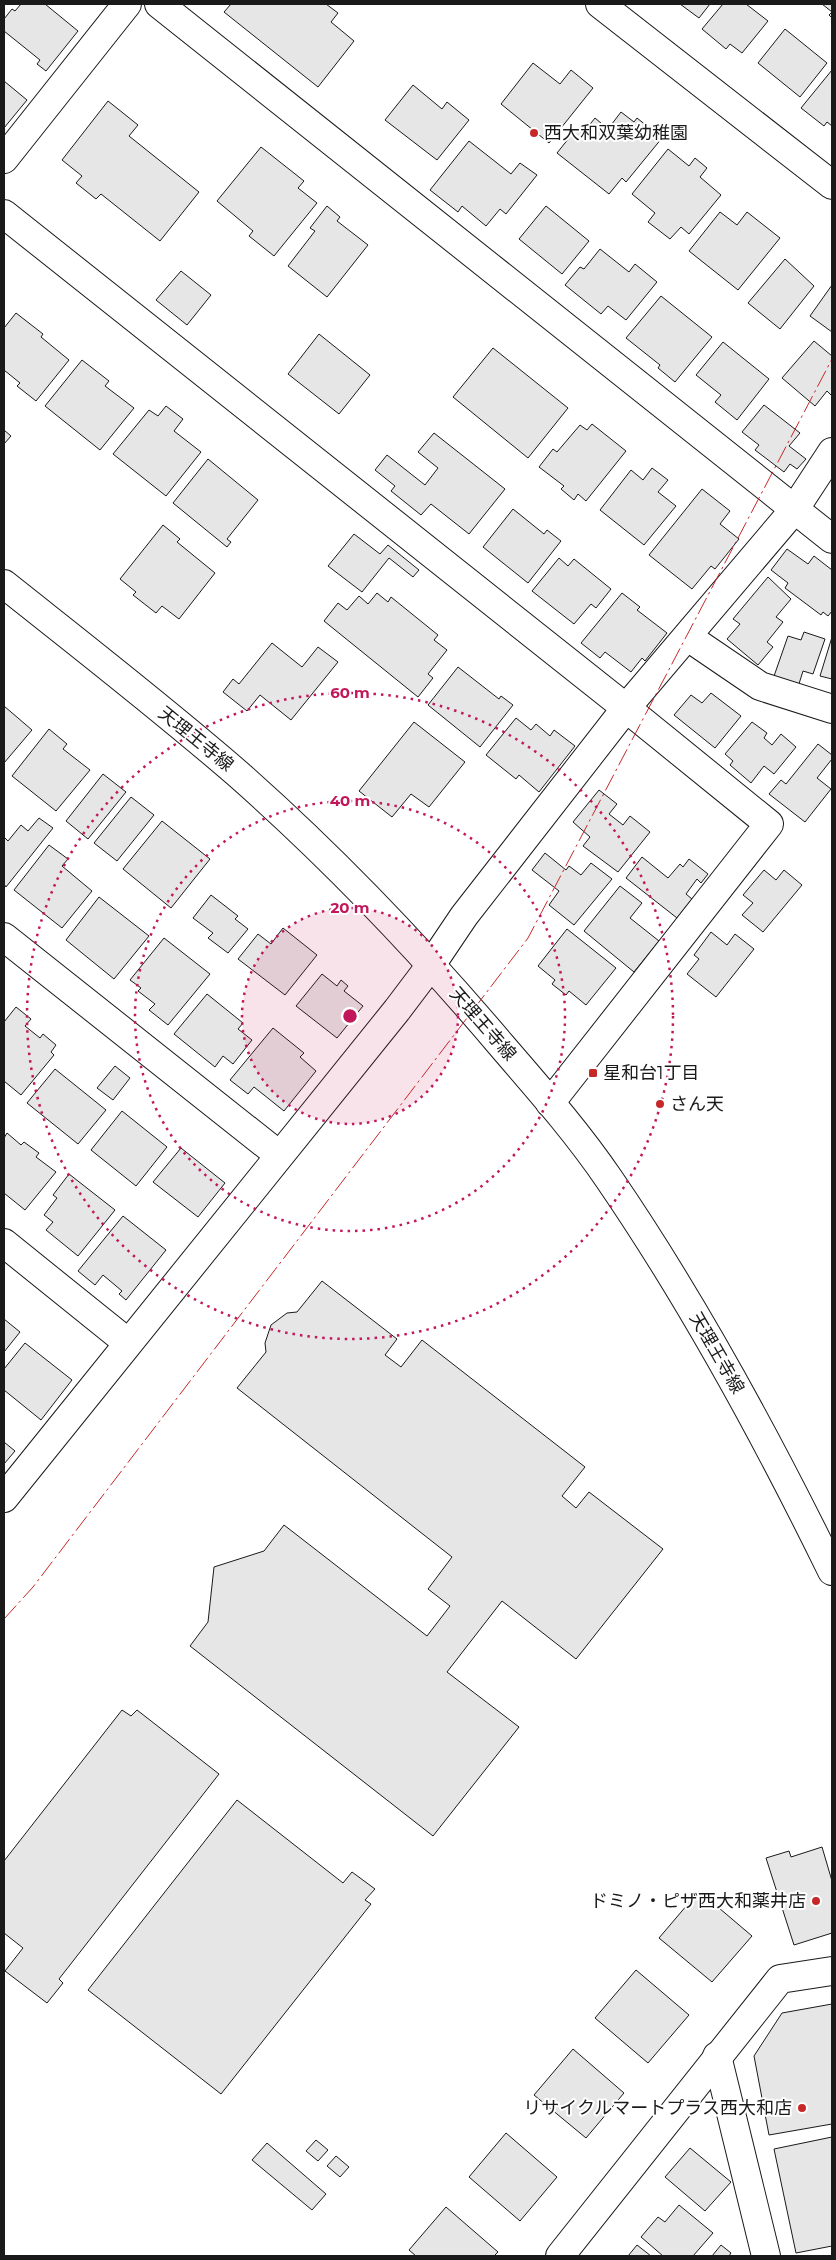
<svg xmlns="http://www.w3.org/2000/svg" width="836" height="2260" viewBox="0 0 836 2260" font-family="Montserrat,'Noto Sans JP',sans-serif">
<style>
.building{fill:#e6e6e6;stroke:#1a1a1a}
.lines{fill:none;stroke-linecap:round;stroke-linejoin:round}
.street-casing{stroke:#1a1a1a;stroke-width:30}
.secondary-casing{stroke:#1a1a1a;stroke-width:30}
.primary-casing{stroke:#1a1a1a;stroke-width:30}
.street{stroke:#fff;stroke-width:28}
.secondary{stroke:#fff;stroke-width:28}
.primary{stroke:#fff;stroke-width:28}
.power{stroke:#c62828;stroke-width:1;stroke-dasharray:18 4 2.5 4;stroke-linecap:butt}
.ring{fill:none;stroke:#c2185b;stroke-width:2.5;stroke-dasharray:2.5 5}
.poi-dot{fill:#c62828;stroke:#fff;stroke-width:2}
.labels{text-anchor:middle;stroke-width:4;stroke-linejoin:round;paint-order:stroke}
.poi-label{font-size:18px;fill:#1a1a1a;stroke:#fff;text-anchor:start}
.street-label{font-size:18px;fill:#1a1a1a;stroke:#fff}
.centre{fill:#c2185b;stroke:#fff;stroke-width:2.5}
.ring-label{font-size:15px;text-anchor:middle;font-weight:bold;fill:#c2185b;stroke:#fff;stroke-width:4;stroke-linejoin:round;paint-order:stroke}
</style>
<rect width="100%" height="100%" fill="#fff"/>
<!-- building -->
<g class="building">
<polygon points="21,4 45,4 78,31 46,71 37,64 40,60 4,31 4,19 12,9 15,11"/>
<polygon points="231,4 326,4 338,13 331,22 354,41 318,87 224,12"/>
<polygon points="680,4 710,4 699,18"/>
<polygon points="723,4 746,4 768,21 742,53 730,44 726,49 702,29"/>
<polygon points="822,4 832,4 832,18 829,15 832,12"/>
<polygon points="785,29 827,63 800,97 758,63"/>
<polygon points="533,63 560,84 571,70 593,88 549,143 501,104"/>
<polygon points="832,70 832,126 827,122 824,126 801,108"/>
<polygon points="4,81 27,100 4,128"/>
<polygon points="413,85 442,109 447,102 469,120 437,160 385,120"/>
<polygon points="108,101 138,125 129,136 199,192 160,241 101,194 96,199 76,183 82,176 62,160"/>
<polygon points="621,112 634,122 637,118 662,138 626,182 622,178 609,194 557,153 577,128 583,133 595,118 608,129"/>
<polygon points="469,141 511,174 520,163 537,175 506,214 500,209 486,226 462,206 458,212 430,190"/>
<polygon points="261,147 304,181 298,188 317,203 274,256 249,236 253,231 217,201"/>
<polygon points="668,149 689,166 695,158 707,168 700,177 721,195 689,234 681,227 670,239 648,222 655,213 632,194"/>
<polygon points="327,206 340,217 337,221 368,245 327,297 288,266 315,231 310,228"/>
<polygon points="546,206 589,241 562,274 519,239"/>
<polygon points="720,212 737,225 747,212 780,238 738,290 689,251"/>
<polygon points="600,249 629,272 635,264 657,282 626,320 608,306 601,314 565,285 580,267 584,269"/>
<polygon points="785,259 814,286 780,329 748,303"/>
<polygon points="181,271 211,295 187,325 156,300"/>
<polygon points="832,285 832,332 810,316"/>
<polygon points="661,296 712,337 675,382 658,368 660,365 626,338"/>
<polygon points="16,313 43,334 41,337 69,360 36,401 17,386 20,383 4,370 4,328"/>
<polygon points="319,334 370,375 339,414 288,374"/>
<polygon points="814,341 832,356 832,396 827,391 815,406 782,378"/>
<polygon points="723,342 769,379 737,420 715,402 721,395 696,375"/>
<polygon points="493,348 568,408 528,458 453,397"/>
<polygon points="82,360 109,381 105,386 134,408 100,450 45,406"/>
<polygon points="764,405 800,433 789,446 806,459 797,469 790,464 784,472 755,450 759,445 742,432"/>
<polygon points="166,406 183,419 174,431 201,452 166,496 113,454 149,410 158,416"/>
<polygon points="592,424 626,451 586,501 578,494 574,500 561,489 564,486 539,467 553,449 557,452 580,425 587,430"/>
<polygon points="4,430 11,436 4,444"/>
<polygon points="434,433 505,489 469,534 431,504 421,515 391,491 395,486 375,470 387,455 425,485 438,468 418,452"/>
<polygon points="208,459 258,500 227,539 231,542 227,547 173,503"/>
<polygon points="652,468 668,480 658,492 676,506 644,545 600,510 631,470 643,480"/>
<polygon points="702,489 730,511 720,524 739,539 715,569 711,566 692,589 649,555"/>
<polygon points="513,509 544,534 547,530 561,541 528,583 483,547"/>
<polygon points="163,525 180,539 177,542 215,573 179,619 162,606 156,613 133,595 136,592 120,579"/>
<polygon points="354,534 380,554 388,545 419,570 413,577 389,558 362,592 328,566"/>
<polygon points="787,549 808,564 814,556 832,570 832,611 828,616 823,612 821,615 785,588 788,583 771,570"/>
<polygon points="559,558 568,566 574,559 611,589 596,608 591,604 574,624 532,591"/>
<polygon points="768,577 791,599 776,617 783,622 767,642 773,647 758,665 727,639 740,624 733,619"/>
<polygon points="377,593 388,602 391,597 438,635 434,640 447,650 428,674 433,678 418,697 324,621 338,603 347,610 359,596 368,604"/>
<polygon points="622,593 640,607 637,610 667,633 645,661 642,658 631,672 605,652 600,658 581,643"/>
<polygon points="804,632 825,639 813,674 803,671 798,687 773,679 788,636 801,640"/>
<polygon points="832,637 832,679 820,676"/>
<polygon points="272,643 302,667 318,647 338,662 291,720 260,695 247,711 223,692 233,679 239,684"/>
<polygon points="458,667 499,699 501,696 513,705 480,747 428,705"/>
<polygon points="711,693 741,716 715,748 674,715 691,695 702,703"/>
<polygon points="4,706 32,730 4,763"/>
<polygon points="516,718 531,730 536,724 550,736 554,730 575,746 539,792 519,775 516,779 486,755"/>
<polygon points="414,722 465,762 429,807 411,794 392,817 359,791"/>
<polygon points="752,722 767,733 764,738 772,745 781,734 796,747 774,774 764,766 751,783 730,765 733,761 725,754"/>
<polygon points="49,729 67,744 63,749 90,770 56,811 12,776"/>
<polygon points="818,744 832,755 832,759 817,778 831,789 805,822 769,794 781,780 786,784"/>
<polygon points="103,774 126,792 88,839 66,821"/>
<polygon points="599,790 617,804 609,814 623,825 630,816 650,832 618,872 583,846 590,837 573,822"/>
<polygon points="131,797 154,815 117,861 94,843"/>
<polygon points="39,818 53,828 6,887 4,884 4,837 8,841 21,825 28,831"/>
<polygon points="162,821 210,859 171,908 123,869"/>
<polygon points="49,845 68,859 62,866 92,891 62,928 14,890"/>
<polygon points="545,853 566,870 569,866 581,875 591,863 612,879 574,925 549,905 559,891 532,870"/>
<polygon points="642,857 668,878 680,864 683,867 689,859 708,874 701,883 697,879 686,894 692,899 677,918 626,878"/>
<polygon points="764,870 776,880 784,870 802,885 763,932 742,915 753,903 743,895"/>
<polygon points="620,886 642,903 630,918 659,941 634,972 584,931"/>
<polygon points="211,895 238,916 235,919 248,929 228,953 208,938 213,933 193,918"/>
<polygon points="99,897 149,936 114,979 66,940"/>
<polygon points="283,928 317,955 285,995 238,959 258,934 271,944"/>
<polygon points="567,929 616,968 586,1005 569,991 566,995 552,984 555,980 538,966"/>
<polygon points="711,932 727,945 735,934 754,949 716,997 687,974 699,959 694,955"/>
<polygon points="164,938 210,974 168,1025 149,1010 155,1004 138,991 141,988 130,980"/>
<polygon points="322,974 337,986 341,980 348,986 344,991 363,1006 337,1038 296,1006"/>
<polygon points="207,994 243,1023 238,1029 252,1040 233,1064 223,1056 215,1067 174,1034"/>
<polygon points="16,1007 31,1019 25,1026 40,1038 43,1034 56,1045 51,1052 54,1055 21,1095 4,1081 4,1022"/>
<polygon points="273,1028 304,1053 300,1057 316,1071 284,1111 254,1087 248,1094 230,1080"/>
<polygon points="115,1066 130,1078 113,1100 97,1088"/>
<polygon points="55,1069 106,1110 78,1144 27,1103"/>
<polygon points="122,1111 167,1147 136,1186 91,1150"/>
<polygon points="7,1133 21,1145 24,1142 39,1153 36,1157 56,1172 25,1210 4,1193 4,1138"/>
<polygon points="181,1148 225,1183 198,1217 153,1182"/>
<polygon points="69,1174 115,1210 78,1256 46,1230 53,1222 44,1215 57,1198 53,1195"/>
<polygon points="123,1216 166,1250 126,1300 119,1294 122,1291 103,1275 95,1285 78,1271"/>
<polygon points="322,1281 397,1339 385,1355 401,1367 422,1340 585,1467 562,1496 576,1508 589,1492 663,1549 576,1659 502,1601 447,1672 519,1727 433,1836 190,1646 208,1622 214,1567 264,1551 284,1525 427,1636 450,1606 428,1589 452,1557 237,1388 266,1352 265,1343 271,1325 287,1313 297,1312"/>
<polygon points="4,1319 20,1332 4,1352"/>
<polygon points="25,1343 72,1380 41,1420 4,1390 4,1369"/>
<polygon points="4,1442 15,1451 4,1464"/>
<polygon points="122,1710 131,1716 137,1710 219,1774 59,1979 63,1983 47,2003 5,1971 23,1948 4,1933 4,1861"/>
<polygon points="237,1800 343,1883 352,1872 375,1889 365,1900 371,1904 221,2094 88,1990"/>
<polygon points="822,1847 832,1881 832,1933 794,1945 766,1858 789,1851 791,1857"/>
<polygon points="699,1891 752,1936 712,1982 659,1938"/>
<polygon points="636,1970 689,2015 648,2063 595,2018"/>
<polygon points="832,2004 832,2124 769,2135 754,2056 782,2013"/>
<polygon points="573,2049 624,2093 586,2138 534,2095"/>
<polygon points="506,2133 557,2177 520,2221 469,2177"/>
<polygon points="832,2137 832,2246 796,2253 774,2149"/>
<polygon points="316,2140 328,2150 318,2161 306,2151"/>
<polygon points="267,2143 326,2194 312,2210 252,2160"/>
<polygon points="690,2148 731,2182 705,2211 665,2177"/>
<polygon points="336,2156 349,2167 340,2177 327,2166"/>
<polygon points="679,2205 713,2233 693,2256 663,2256 641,2237 658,2217 665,2222"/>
<polygon points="446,2207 498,2252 494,2256 416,2256 409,2250"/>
<polygon points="637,2245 651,2256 628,2256"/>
<polygon points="721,2245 731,2253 729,2256 712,2256"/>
</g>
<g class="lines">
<defs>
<g id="street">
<polyline points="159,4 832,539"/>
<polyline points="4,159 127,4"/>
<polyline points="4,214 626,708 769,824 550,1103"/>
<polyline points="688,637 760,686 832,709"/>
<polyline points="4,937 279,1155"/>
<polyline points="4,1243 127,1342"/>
<polyline points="4,1498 397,1010 431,965 464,916 626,708 794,510 832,452"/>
<polyline points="717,2056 766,2256"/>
<polyline points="560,2256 780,1979 832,1971"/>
</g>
<polyline id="secondary" points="600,4 832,185"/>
<path id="primary" d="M 4,584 C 82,646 162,708 238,774 C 333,858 420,949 502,1046 C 539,1089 577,1132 609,1179 C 694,1303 766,1436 832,1571"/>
</defs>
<!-- street casing -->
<use href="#street" class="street-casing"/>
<!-- secondary casing -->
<use href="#secondary" class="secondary-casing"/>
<!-- primary casing -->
<use href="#primary" class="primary-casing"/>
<!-- street -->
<use href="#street" class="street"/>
<!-- secondary -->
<use href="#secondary" class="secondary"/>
<!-- primary -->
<use href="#primary" class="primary"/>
<!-- power -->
<polyline class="power" points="4,1619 33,1587 528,938 832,359"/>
</g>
<!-- distance rings -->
<circle cx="350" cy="1016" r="108" fill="#c2185b" fill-opacity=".12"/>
<g class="ring">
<circle cx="350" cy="1016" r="108"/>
<circle cx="350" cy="1016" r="215"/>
<circle cx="350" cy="1016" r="323"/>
</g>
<!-- markers -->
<g class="poi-dot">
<circle cx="534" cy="133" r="5"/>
<rect x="588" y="1068" width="10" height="10" rx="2.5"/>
<circle cx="660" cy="1104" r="5"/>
<circle cx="816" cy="1901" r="5"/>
<circle cx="802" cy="2108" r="5"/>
</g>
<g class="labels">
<!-- poi labels -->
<g class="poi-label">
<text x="544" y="139">西大和双葉幼稚園</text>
<text x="603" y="1079">星和台1丁目</text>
<text x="670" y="1110">さん天</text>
<text x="806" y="1907" text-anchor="end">ドミノ・ピザ西大和薬井店</text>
<text x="792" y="2114" text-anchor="end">リサイクルマートプラス西大和店</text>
</g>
<!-- street labels -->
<g class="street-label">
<text transform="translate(196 739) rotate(39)" y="6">天理王寺線</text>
<text transform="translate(483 1024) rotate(49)" y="6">天理王寺線</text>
<text transform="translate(717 1353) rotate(60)" y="6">天理王寺線</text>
</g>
</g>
<circle cx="350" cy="1016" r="8" class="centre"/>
<g class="ring-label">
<text x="350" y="698">60 m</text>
<text x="350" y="806">40 m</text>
<text x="350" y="913">20 m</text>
</g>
<!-- border -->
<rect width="836" height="2260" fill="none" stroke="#1a1a1a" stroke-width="10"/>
</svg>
